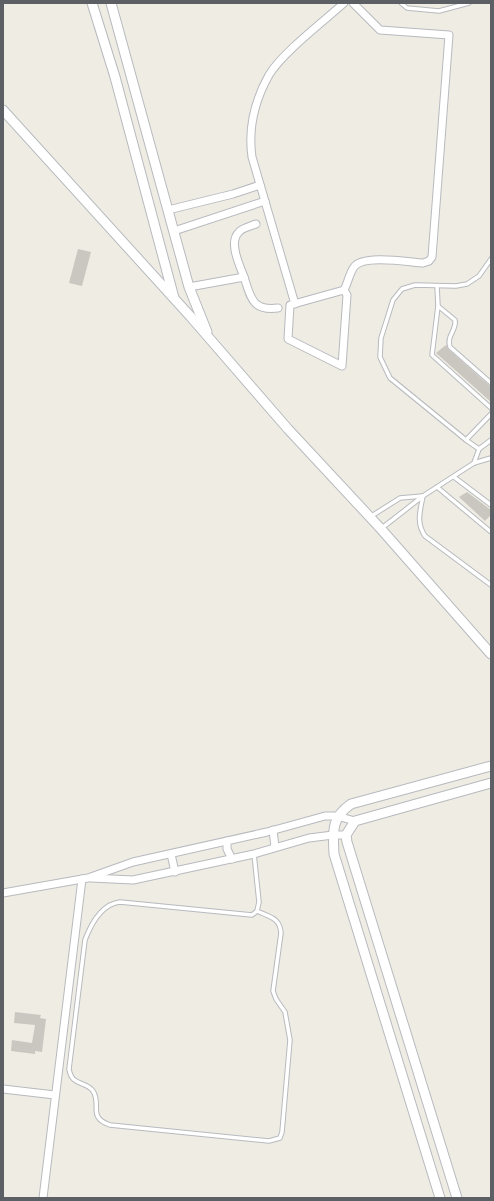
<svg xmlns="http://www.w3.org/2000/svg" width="494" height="1201" viewBox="0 0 494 1201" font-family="Mulish,sans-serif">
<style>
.building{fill:#cac7c1}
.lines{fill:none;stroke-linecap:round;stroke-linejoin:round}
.service-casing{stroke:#b7babe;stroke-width:5.5}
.minor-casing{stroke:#b7babe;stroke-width:9}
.tertiary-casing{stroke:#b7babe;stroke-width:11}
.service{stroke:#fff;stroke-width:3.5}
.minor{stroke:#fff;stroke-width:7}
.tertiary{stroke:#fff;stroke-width:9}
</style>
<rect width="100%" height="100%" fill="#efece4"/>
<!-- building -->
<g class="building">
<polygon points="78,249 91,252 82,286 69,283"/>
<polygon points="446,345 448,349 491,387 491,402 436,353"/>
<polygon points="467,492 491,510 491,515 485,521 459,497"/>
<polygon points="15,1012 41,1015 40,1018 46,1019 42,1052 35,1051 35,1054 11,1051 12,1040 32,1043 35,1025 14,1023"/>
</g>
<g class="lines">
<defs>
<g id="service">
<polyline points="401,3 407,8 439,11 469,3"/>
<polyline points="437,286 438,306 432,355 491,408"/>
<path d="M 438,306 L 455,320 C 457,330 446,336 450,347 L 491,383"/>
<polyline points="466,440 491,414"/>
<polyline points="479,449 466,440 390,378 380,357 381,338 393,300 402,289 415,285 456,286 467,284 479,276 491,259"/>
<polyline points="474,463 479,449 491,440"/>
<polyline points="454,477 491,505"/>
<polyline points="437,487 491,532"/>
<path d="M 423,496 C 420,511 416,523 425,536 L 491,585"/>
<polyline points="370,517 400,498 423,496"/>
<polyline points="382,528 423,496 474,463 491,458"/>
<path d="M 254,854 L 259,902 L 257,911 L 252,915 L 120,902 C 102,904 91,924 85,940 L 69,1069 C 72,1087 85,1080 93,1091 C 102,1105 87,1117 110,1125 L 269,1141 L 280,1138 L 282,1132 L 290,1040 L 285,1012 L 276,999 L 273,991 L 281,933 C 280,918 270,917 257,911"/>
</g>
<g id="minor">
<polyline points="168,210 233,194 260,185"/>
<polyline points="174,231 265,201"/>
<path d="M 244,277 C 240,266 228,242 239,232 C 242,228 251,226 256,224"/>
<path d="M 189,287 L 244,277 C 251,298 252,311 278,308"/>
<path d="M 344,290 L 347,295 L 342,366 L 288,339 L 290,305 L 344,290 C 348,283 349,274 354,267 C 363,254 408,262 423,263 L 429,261 L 432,257 L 449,35 L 380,30 L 353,3"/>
<path d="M 295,304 L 252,157 C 248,129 255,100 269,75 C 282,53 324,21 344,3"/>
<polyline points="273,830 275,847"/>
<polyline points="227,841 227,849 232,859"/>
<polyline points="171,854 175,872"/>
<polyline points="91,878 133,880 254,854 309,838 333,835 346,835"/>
<polyline points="3,893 88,878 133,862 267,832 325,816 337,816 355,821"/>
<polyline points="3,1089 55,1095"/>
<polyline points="43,1198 82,879"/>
</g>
<g id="tertiary">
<polyline points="92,3 115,77 174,298"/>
<polyline points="111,3 189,287 207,332"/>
<polyline points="3,110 190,316 288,429 381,529 491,654"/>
<path d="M 440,1198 L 334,854 C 333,831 331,818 351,804 L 491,766"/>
<polyline points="457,1198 347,842 346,835 355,821 491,783"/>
</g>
</defs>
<!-- service casing -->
<use href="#service" class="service-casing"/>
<!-- minor casing -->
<use href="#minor" class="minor-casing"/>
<!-- tertiary casing -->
<use href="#tertiary" class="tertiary-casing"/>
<!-- service -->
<use href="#service" class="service"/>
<!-- minor -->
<use href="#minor" class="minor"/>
<!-- tertiary -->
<use href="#tertiary" class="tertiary"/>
</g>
<!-- border -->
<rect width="494" height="1201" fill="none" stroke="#5c6065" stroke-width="8"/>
</svg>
